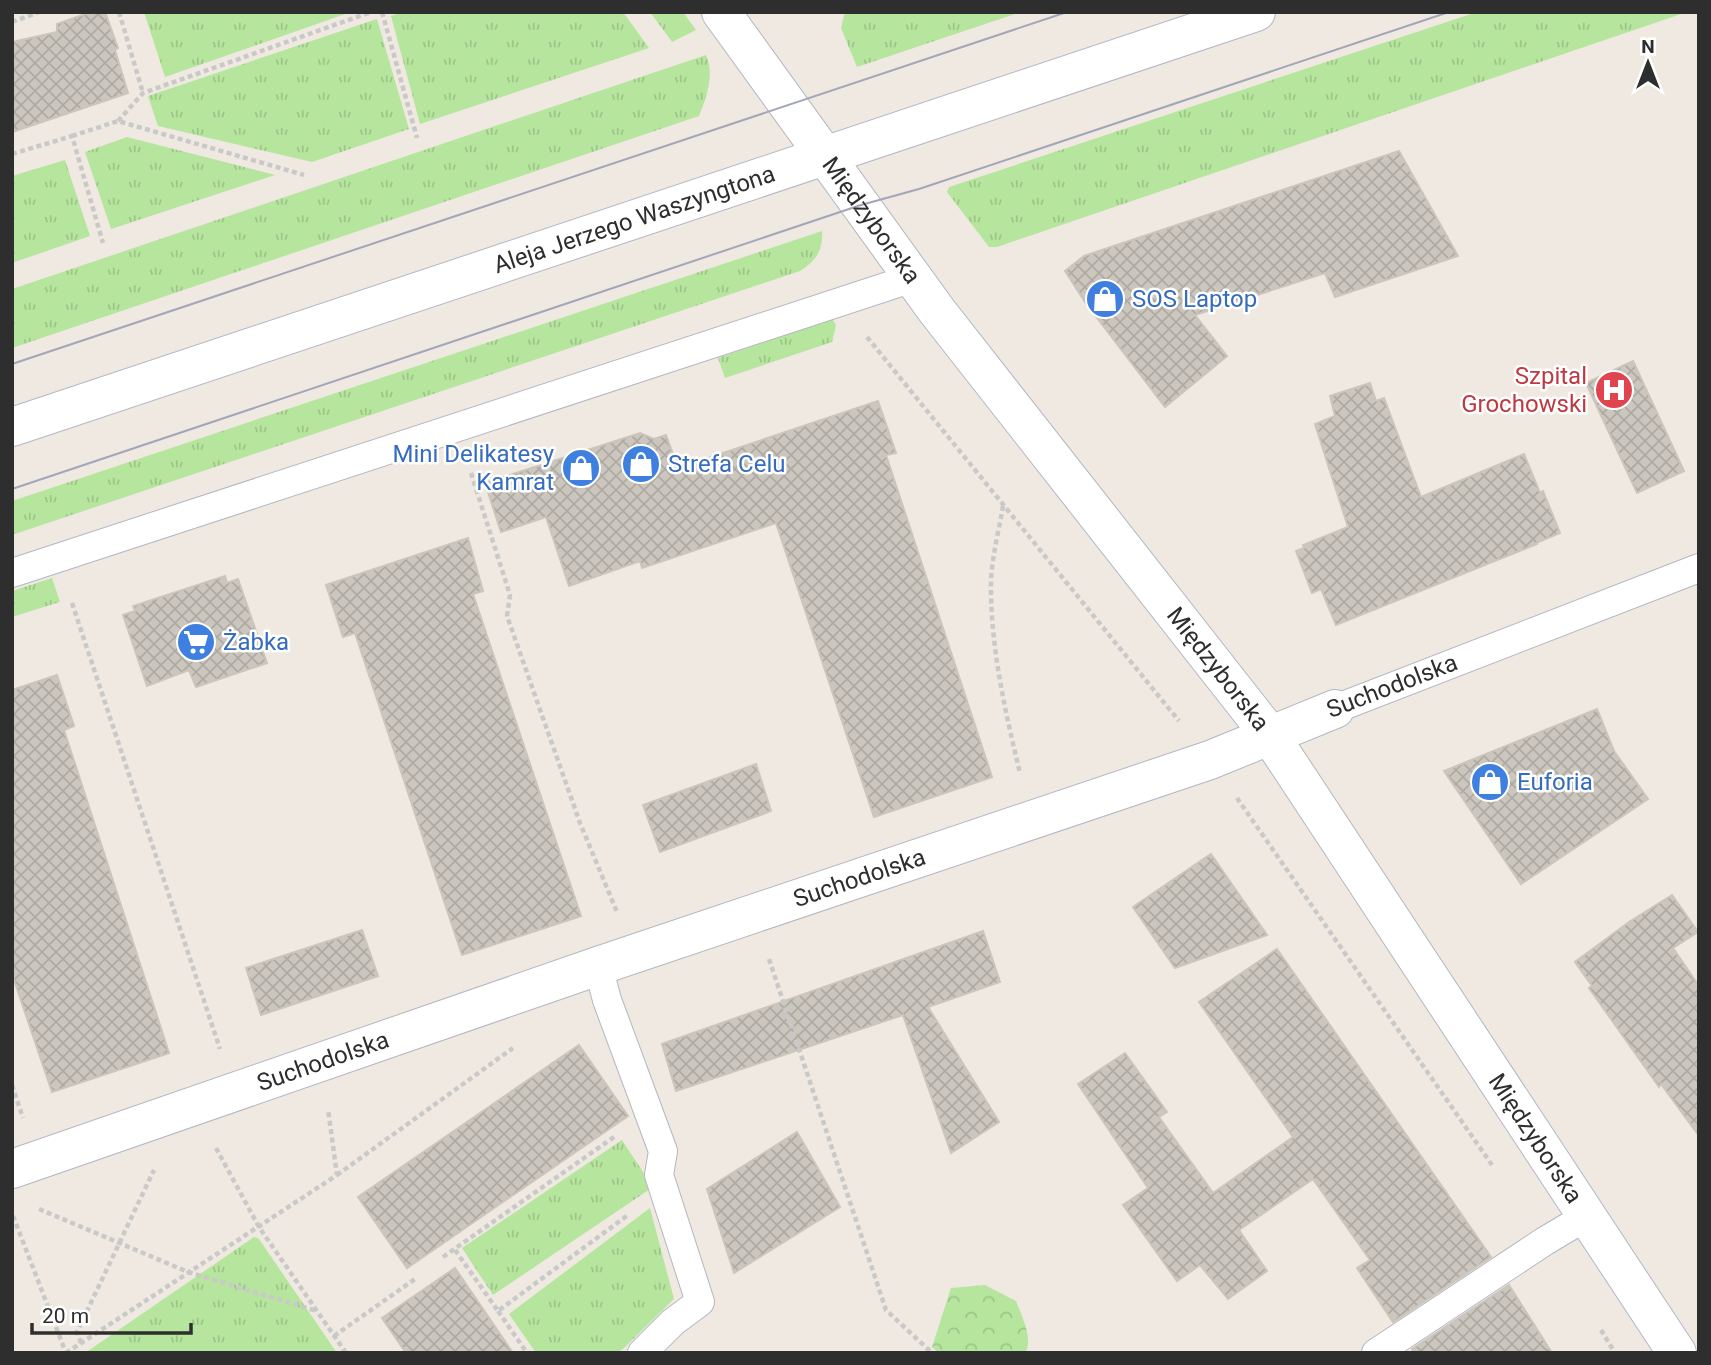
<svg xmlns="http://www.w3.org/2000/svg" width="1711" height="1365" viewBox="0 0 1711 1365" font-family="Roboto,sans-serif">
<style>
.grass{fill:url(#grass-tufts)}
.park{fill:url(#park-crowns)}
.building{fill:url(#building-cross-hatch);stroke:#cbc5ba;stroke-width:2}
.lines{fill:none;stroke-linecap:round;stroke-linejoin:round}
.service-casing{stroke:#b4b7c1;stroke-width:30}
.minor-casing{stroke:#b4b7c1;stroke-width:40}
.tertiary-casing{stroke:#b4b7c1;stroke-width:40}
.secondary-casing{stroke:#b4b7c1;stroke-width:40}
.path{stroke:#c9c9c9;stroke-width:4.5;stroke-dasharray:5 3.5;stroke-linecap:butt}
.service{stroke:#fff;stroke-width:28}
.minor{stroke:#fff;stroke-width:38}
.tertiary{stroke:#fff;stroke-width:38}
.secondary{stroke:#fff;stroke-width:38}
.tram{stroke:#a3a6b8;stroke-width:2}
.labels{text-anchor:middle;stroke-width:5;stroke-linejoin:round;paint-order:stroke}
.street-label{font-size:24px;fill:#2e2e2e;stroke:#fff}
.shop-label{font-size:24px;fill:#366cbe;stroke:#fff;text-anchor:start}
.health-label{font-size:24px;fill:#be3a42;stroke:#fff;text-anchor:end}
</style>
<defs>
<pattern id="grass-tufts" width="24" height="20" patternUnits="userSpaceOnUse" patternTransform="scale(1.75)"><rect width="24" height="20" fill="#b6e59e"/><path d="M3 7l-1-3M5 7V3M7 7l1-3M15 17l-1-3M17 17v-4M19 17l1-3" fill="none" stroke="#9dc588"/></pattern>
<pattern id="park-crowns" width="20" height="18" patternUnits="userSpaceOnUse" patternTransform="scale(1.75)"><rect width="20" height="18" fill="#b6e59e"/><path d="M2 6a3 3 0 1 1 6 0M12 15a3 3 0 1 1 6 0" fill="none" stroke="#9dc588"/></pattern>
<pattern id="building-cross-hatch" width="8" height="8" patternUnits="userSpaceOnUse" patternTransform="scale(1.75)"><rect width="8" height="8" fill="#cbc7bf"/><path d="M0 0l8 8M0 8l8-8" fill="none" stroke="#afaba4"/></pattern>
</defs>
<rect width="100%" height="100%" fill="#efe9e1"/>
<!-- grass -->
<g class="grass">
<polygon points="144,12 351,12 165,77"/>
<polygon points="402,12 623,12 649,48 420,124 391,16"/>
<polygon points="650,12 683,12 696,30 672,42"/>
<polygon points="845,12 1021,12 857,67 841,28"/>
<polygon points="1477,12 1687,12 997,247 989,247 947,192 949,187"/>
<polygon points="377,19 409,129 312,162 158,126 148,96"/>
<path d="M 706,55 C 715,74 706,98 699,116 L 12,348 L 12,289 Z"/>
<polygon points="127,137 275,175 111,229 85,152"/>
<polygon points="65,160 90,236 12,263 12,176"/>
<path d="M 822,231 C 823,250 817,260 800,271 L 12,535 L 12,501 Z"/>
<polygon points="832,318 836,325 832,342 725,378 718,358"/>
<polygon points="52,578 60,602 12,617 12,591"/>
<polygon points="622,1140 653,1187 493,1295 462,1248"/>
<polygon points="650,1208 674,1299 624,1348 617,1353 536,1353 509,1314"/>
<polygon points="254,1237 259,1239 337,1353 85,1353"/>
</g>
<!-- park -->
<path class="park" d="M 985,1285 L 1016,1301 C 1021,1315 1034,1339 1025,1353 L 939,1353 L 932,1347 L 951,1288 Z"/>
<!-- building -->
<g class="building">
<polygon points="91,12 105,12 118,48 115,50 128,93 12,132 12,42 57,32 57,24"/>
<polygon points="1399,151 1458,256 1335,297 1325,273 1195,315 1227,356 1165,407 1085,302 1065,271 1084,256"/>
<polygon points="1633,361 1684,471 1637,493 1586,383"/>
<polygon points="1370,383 1376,401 1384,398 1421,497 1524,454 1540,493 1543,491 1560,533 1536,543 1537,544 1336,625 1321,589 1312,593 1296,551 1304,548 1303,545 1348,527 1315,424 1335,416 1330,396"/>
<polygon points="878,401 896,453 886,455 992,777 874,817 776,523 642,568 640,561 569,586 546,517 501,532 485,483 640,433 654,439 666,435 678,468"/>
<polygon points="468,538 483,591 473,594 581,916 462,955 355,633 343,637 326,585"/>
<polygon points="225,576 227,583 238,579 267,663 196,687 189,670 147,686 123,615 135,611 133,606"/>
<polygon points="57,675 74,726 64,730 169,1053 52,1092 12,974 12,690"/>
<polygon points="1597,709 1614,751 1648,799 1521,884 1444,771"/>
<polygon points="756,764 771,811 660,852 643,805"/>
<polygon points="1211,854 1267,935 1175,968 1133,907"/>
<polygon points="1672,895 1698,932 1673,948 1699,986 1699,1136 1661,1084 1659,1087 1589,988 1592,986 1575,962 1629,922"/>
<polygon points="362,930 378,976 261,1015 246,968"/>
<polygon points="983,931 1000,982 928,1007 999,1122 951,1153 903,1015 676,1091 662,1044"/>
<polygon points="1277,949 1491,1257 1393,1322 1357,1268 1370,1260 1313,1179 1239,1230 1267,1271 1228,1299 1200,1265 1177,1281 1123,1205 1148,1188 1078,1084 1125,1053 1167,1112 1159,1117 1213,1193 1293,1137 1199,1002"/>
<polygon points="579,1045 628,1116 407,1268 358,1197"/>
<polygon points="797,1132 840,1207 734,1273 707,1189"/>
<polygon points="455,1268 513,1353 406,1353 382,1318"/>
<polygon points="1509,1285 1552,1353 1414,1353 1412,1349"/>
</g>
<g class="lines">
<defs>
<g id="service">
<polyline points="12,573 913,278"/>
<polyline points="1335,709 1699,568"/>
<polyline points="598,966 607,1000 663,1151 659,1175 700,1302 673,1322 642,1353"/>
<polyline points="1376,1353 1545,1241 1587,1216"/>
</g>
<g id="minor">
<path id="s1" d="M 12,1169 L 598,966 L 1210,760 L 1335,709"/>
</g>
<g id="tertiary">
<path id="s2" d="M 721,12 L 937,311 L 1269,734 L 1677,1353"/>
</g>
<g id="secondary">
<path id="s3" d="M 12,427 L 1256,12"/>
</g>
</defs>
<!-- service casing -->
<use href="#service" class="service-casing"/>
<!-- minor casing -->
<use href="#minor" class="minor-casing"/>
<!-- tertiary casing -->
<use href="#tertiary" class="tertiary-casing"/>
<!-- secondary casing -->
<use href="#secondary" class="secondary-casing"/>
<!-- path -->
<g class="path">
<polyline points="119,12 143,93"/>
<polyline points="382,12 417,138"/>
<polyline points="12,22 39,12"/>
<polyline points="118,121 143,93 371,12"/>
<polyline points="72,136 118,121 304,175"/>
<polyline points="12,154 72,136 103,243"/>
<polyline points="867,337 1179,721"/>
<polyline points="471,473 510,595 507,616 580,823 617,912"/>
<path d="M 1003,506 C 999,530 992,556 991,581 C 990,645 1005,711 1020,773"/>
<polyline points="72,603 220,1049"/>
<polyline points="1237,798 1492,1165"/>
<polyline points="769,959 886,1310 932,1353"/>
<polyline points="12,1085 23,1118"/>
<polyline points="216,1148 259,1227 346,1353"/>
<polyline points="337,1175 513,1048"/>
<polyline points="39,1209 188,1272 317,1311"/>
<polyline points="13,1216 66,1353"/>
<polyline points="455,1250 498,1311 628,1215"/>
<polyline points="443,1257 614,1137"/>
<polyline points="498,1311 527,1353"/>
<polyline points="1601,1330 1615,1353"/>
<polyline points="334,1336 415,1279"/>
<polyline points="81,1343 77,1332 154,1170"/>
<polyline points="66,1353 337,1175 328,1109"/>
</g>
<!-- service -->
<use href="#service" class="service"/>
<!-- minor -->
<use href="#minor" class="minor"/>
<!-- tertiary -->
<use href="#tertiary" class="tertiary"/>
<!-- secondary -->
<use href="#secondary" class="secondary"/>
<!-- tram -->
<g class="tram">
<polyline points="12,364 1067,12"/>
<polyline points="12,489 861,205 919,189 1449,12"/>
</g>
</g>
<!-- icons -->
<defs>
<symbol id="shop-disc" viewBox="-11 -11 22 22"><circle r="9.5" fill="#3f7fe0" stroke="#fff"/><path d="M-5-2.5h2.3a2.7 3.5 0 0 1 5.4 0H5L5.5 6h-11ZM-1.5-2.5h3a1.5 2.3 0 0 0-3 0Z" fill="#fff"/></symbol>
<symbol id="hospital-disc" viewBox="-11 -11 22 22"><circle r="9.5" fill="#e0444e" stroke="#fff"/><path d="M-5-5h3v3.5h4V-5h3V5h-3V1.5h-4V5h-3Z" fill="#fff"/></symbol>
<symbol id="supermarket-disc" viewBox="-11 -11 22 22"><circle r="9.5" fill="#3f7fe0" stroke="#fff"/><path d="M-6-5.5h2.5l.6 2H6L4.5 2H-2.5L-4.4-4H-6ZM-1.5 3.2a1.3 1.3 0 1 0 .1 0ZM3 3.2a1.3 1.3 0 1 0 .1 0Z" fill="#fff"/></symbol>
</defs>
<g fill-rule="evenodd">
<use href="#shop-disc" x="1083" y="277" width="44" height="44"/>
<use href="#hospital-disc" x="1592" y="368" width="44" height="44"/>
<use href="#shop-disc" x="619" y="442" width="44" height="44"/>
<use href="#shop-disc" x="559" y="446" width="44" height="44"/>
<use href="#supermarket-disc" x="174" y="620" width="44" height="44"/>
<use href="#shop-disc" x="1468" y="760" width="44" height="44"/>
</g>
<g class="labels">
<!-- street labels -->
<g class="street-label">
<text dy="8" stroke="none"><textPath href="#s3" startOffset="656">Aleja Jerzego Waszyngtona</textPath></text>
<text dy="8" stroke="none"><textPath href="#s2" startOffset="257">Międzyborska</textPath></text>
<text dy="8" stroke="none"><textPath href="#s2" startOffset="824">Międzyborska</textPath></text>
<text transform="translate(1392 686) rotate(-21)" y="8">Suchodolska</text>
<text dy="8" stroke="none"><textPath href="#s1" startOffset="896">Suchodolska</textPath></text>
<text dy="8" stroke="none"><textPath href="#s1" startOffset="329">Suchodolska</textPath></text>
<text dy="8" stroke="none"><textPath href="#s2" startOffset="1391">Międzyborska</textPath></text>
</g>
<!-- shop labels -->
<g class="shop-label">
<text x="1132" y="307">SOS Laptop</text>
<text x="554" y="462" text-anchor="end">Mini Delikatesy<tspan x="554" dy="28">Kamrat</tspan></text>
<text x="668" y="472">Strefa Celu</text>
<text x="223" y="650">Żabka</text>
<text x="1517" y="790">Euforia</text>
</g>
<!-- health labels -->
<g class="health-label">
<text x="1587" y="384">Szpital<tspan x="1587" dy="28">Grochowski</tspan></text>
</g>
</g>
<!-- border -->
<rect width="1711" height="1365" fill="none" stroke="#2e2e2e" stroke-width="28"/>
<!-- north arrow -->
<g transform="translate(1648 63)" stroke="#ffffff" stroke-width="5" paint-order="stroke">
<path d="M0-5L12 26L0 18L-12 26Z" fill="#2e2e2e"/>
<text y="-10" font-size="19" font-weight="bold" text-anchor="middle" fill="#2e2e2e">N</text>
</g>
<!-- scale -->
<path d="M32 1323v10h159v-10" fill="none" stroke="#2e2e2e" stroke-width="3.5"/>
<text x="42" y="1323" font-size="21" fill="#2e2e2e" stroke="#ffffff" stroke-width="5" paint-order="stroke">20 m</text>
</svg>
